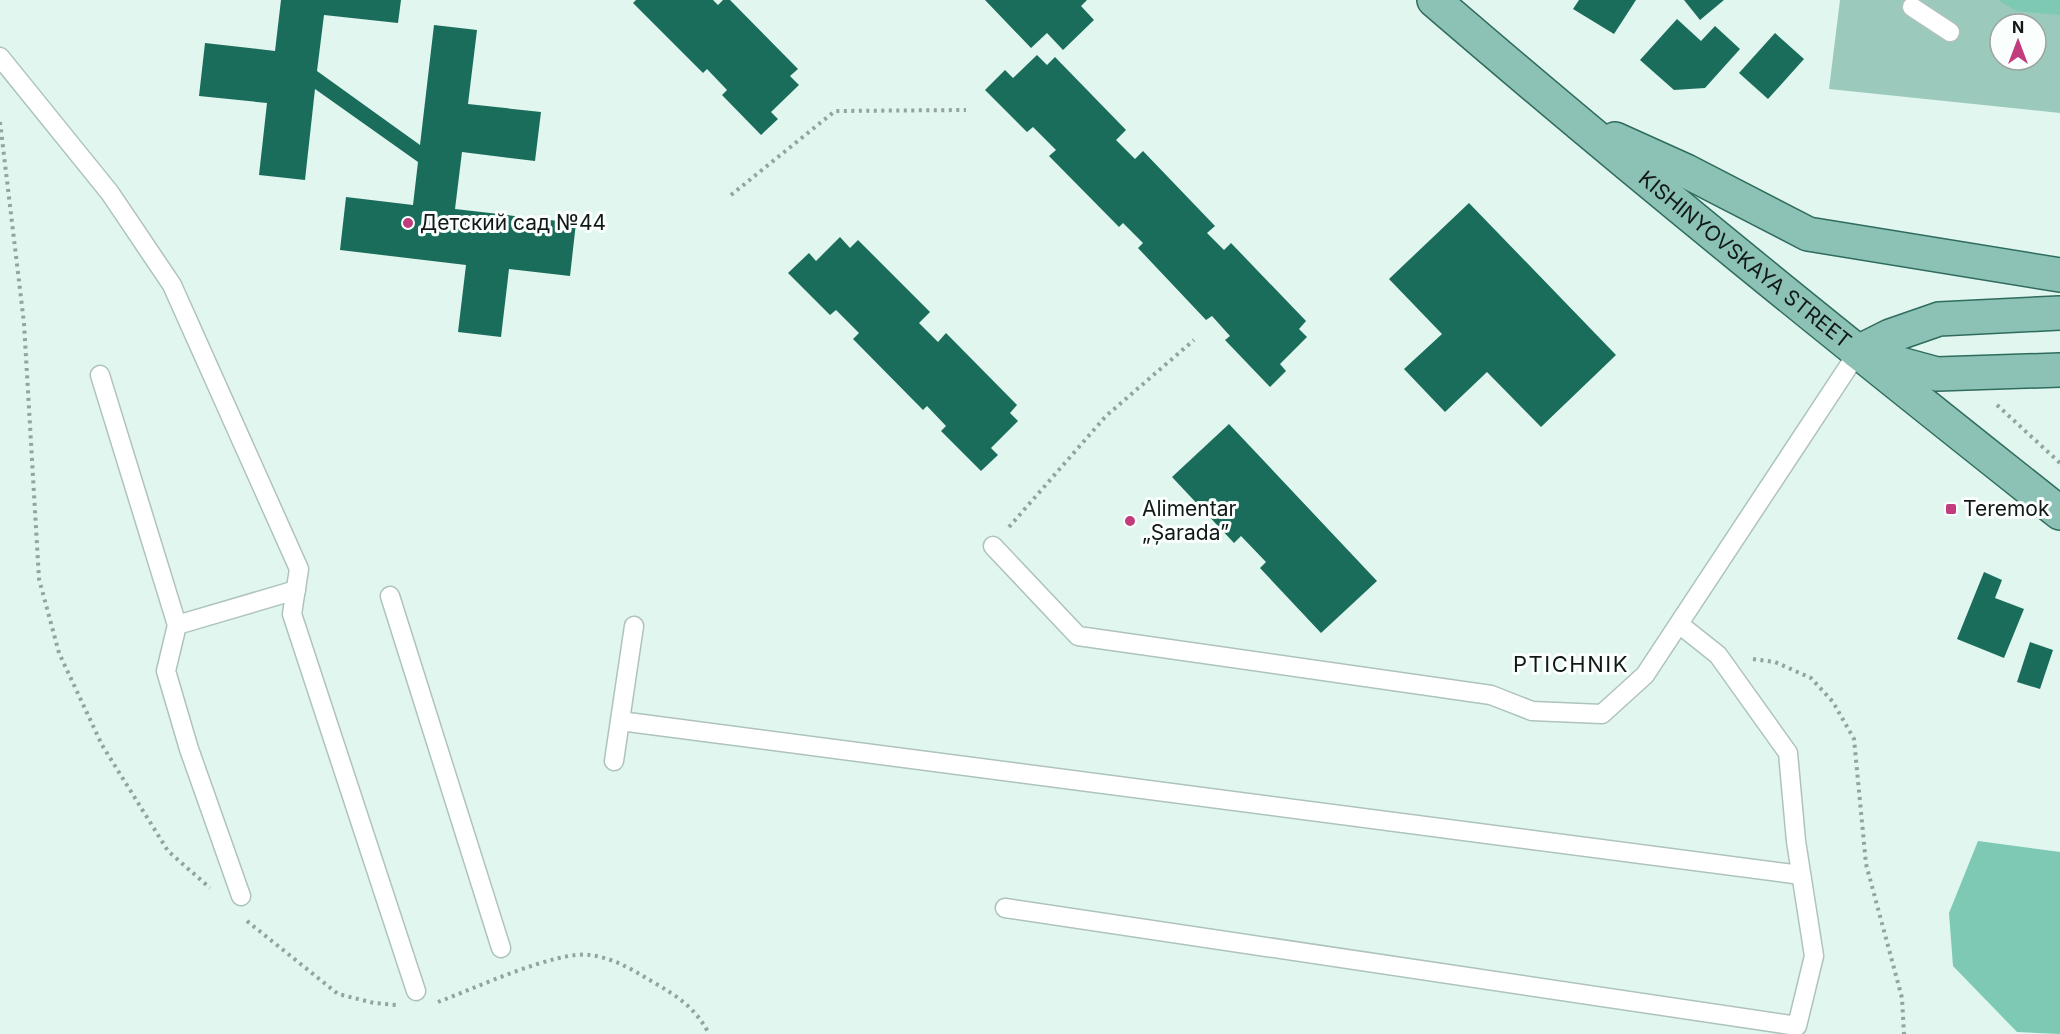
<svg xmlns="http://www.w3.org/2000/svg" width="2060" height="1034" viewBox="0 0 2060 1034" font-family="Inter,sans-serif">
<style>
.green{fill:#9bcabc;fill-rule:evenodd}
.forest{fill:#7dc9b4}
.building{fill:#1b6d5b}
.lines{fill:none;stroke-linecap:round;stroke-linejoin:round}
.service-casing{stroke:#aec3bc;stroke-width:21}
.primary-casing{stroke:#2f6c5d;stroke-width:36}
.path{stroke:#93a39e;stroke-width:4;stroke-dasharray:3 4.5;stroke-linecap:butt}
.service{stroke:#fff;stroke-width:18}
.primary{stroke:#8cc2b5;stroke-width:33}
.poi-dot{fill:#c13b7d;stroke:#fafffd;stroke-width:2}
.labels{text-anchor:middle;stroke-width:6;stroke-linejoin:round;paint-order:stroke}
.poi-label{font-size:21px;fill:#111916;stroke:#fafffd;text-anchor:start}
.street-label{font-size:21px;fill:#111916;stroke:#fafffd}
.neighbourhood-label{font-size:22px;letter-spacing:1.5px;fill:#111916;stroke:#fafffd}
</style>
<rect width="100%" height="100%" fill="#e0f6ef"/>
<!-- green -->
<path class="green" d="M 1840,0 L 2060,0 L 2060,113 L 1829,89 ZM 2000,24 L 2036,24 L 2036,60 L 2000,60 Z"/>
<!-- forest -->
<g class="forest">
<polygon points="1998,0 2060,0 2060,15 2016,11"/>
<polygon points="1978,841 2060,852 2060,1034 2017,1032 1953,966 1949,913"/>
</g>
<!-- building -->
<g class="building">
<polygon points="281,0 401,0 398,23 324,15 317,71 420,145 434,25 477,30 468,104 541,112 535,161 462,152 455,209 576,223 570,276 509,269 501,337 458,332 466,265 340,250 346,197 413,205 418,162 315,89 305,180 259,175 267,103 199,96 205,43 275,51"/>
<polygon points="636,0 713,0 718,5 723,0 730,0 798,69 790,76 799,85 771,112 778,119 761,135 722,95 727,90 707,69 703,73 633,3"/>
<polygon points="985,0 1087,0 1081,6 1094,20 1063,50 1047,33 1031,48"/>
<polygon points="1579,0 1636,0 1614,34 1573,9"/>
<polygon points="1684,0 1724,0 1700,20"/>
<polygon points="1677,19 1701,41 1715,26 1740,49 1705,88 1674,90 1640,60"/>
<polygon points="1775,33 1804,59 1768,99 1739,73"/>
<polygon points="1037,55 1047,65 1055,57 1126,130 1116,140 1135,159 1143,151 1215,226 1207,233 1224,250 1231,243 1306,321 1299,329 1307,337 1280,364 1286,371 1270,387 1225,340 1230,336 1212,316 1206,320 1138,248 1143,243 1123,223 1119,227 1049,156 1056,150 1033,127 1027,132 985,90 1005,70 1013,78"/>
<polygon points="1469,203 1616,355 1541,427 1487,372 1445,412 1404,369 1442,334 1389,279"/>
<polygon points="840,237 850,248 858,240 930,312 919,323 938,342 946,333 1017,405 1010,413 1018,421 991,448 998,455 981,471 941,431 946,426 927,406 923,410 853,339 859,333 836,310 830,315 788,273 809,253 816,261"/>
<polygon points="1229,424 1377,581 1321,633 1260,568 1266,562 1241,536 1234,543 1172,477"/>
<polygon points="1984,572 2002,580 1995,598 2024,609 2004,658 1957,639"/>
<polygon points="2030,642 2053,650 2040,689 2017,682"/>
</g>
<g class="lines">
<defs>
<g id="service">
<polyline points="1912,7 1950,32"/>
<polyline points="0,57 110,193 172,285 299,569 292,614 416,991"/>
<polyline points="100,375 177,625"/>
<polyline points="993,546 1078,636 1491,695 1532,711 1602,714 1645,675 1858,352"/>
<polyline points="390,596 501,948"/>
<polyline points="620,721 1801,875"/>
<polyline points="614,761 634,626"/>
<polyline points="241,896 189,749 166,671 177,625 296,590"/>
<polyline points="1005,908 1797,1026 1814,956 1796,841 1788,753 1718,655 1679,624"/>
</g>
<g id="primary">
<path id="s1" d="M 1434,0 C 1638,176 1848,345 2060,513"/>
<polyline points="1615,139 1686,171 1808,234 2060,275"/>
<polyline points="1858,352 1890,336 1939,319 2060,313"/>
<polyline points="1871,356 1937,374 2060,370"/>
</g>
</defs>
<!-- service casing -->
<use href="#service" class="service-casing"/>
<!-- primary casing -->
<use href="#primary" class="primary-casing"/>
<!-- path -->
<g class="path">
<polyline points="0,122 24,323 39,579 59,653 102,745 168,851 210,888"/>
<polyline points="731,195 835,111 966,110"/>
<polyline points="1997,405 2060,463"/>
<polyline points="1009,527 1106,416 1194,340"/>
<polyline points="1753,659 1775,662 1811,678 1833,702 1854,739 1866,864 1902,998 1904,1034"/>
<polyline points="247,921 338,994 374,1003 396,1005"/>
<path d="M 438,1002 C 473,989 557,950 590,955 C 614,958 633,970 653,982 C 677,996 696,1008 709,1034"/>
</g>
<!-- service -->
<use href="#service" class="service"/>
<!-- primary -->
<use href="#primary" class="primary"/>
</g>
<!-- markers -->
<g class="poi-dot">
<circle cx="408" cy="223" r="6"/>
<rect x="1945" y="503" width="12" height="12" rx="3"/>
<circle cx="1130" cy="521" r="6"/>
</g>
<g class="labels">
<!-- poi labels -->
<g class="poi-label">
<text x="420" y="230">Детский сад №44</text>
<text x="1142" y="516">Alimentar<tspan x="1142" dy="24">„Șarada”</tspan></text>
<text x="1963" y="516">Teremok</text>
</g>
<!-- street labels -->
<g class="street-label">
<text dy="7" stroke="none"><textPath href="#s1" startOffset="405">KISHINYOVSKAYA STREET</textPath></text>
</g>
<!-- neighbourhood labels -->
<g class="neighbourhood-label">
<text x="1571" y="672">PTICHNIK</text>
</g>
</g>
<!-- north arrow -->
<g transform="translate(2018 42)"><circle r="28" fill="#fafffd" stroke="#9da3a1" stroke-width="1.5"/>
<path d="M0-4.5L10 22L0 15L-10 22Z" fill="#c13b7d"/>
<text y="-9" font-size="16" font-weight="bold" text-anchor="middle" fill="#111916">N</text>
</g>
</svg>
